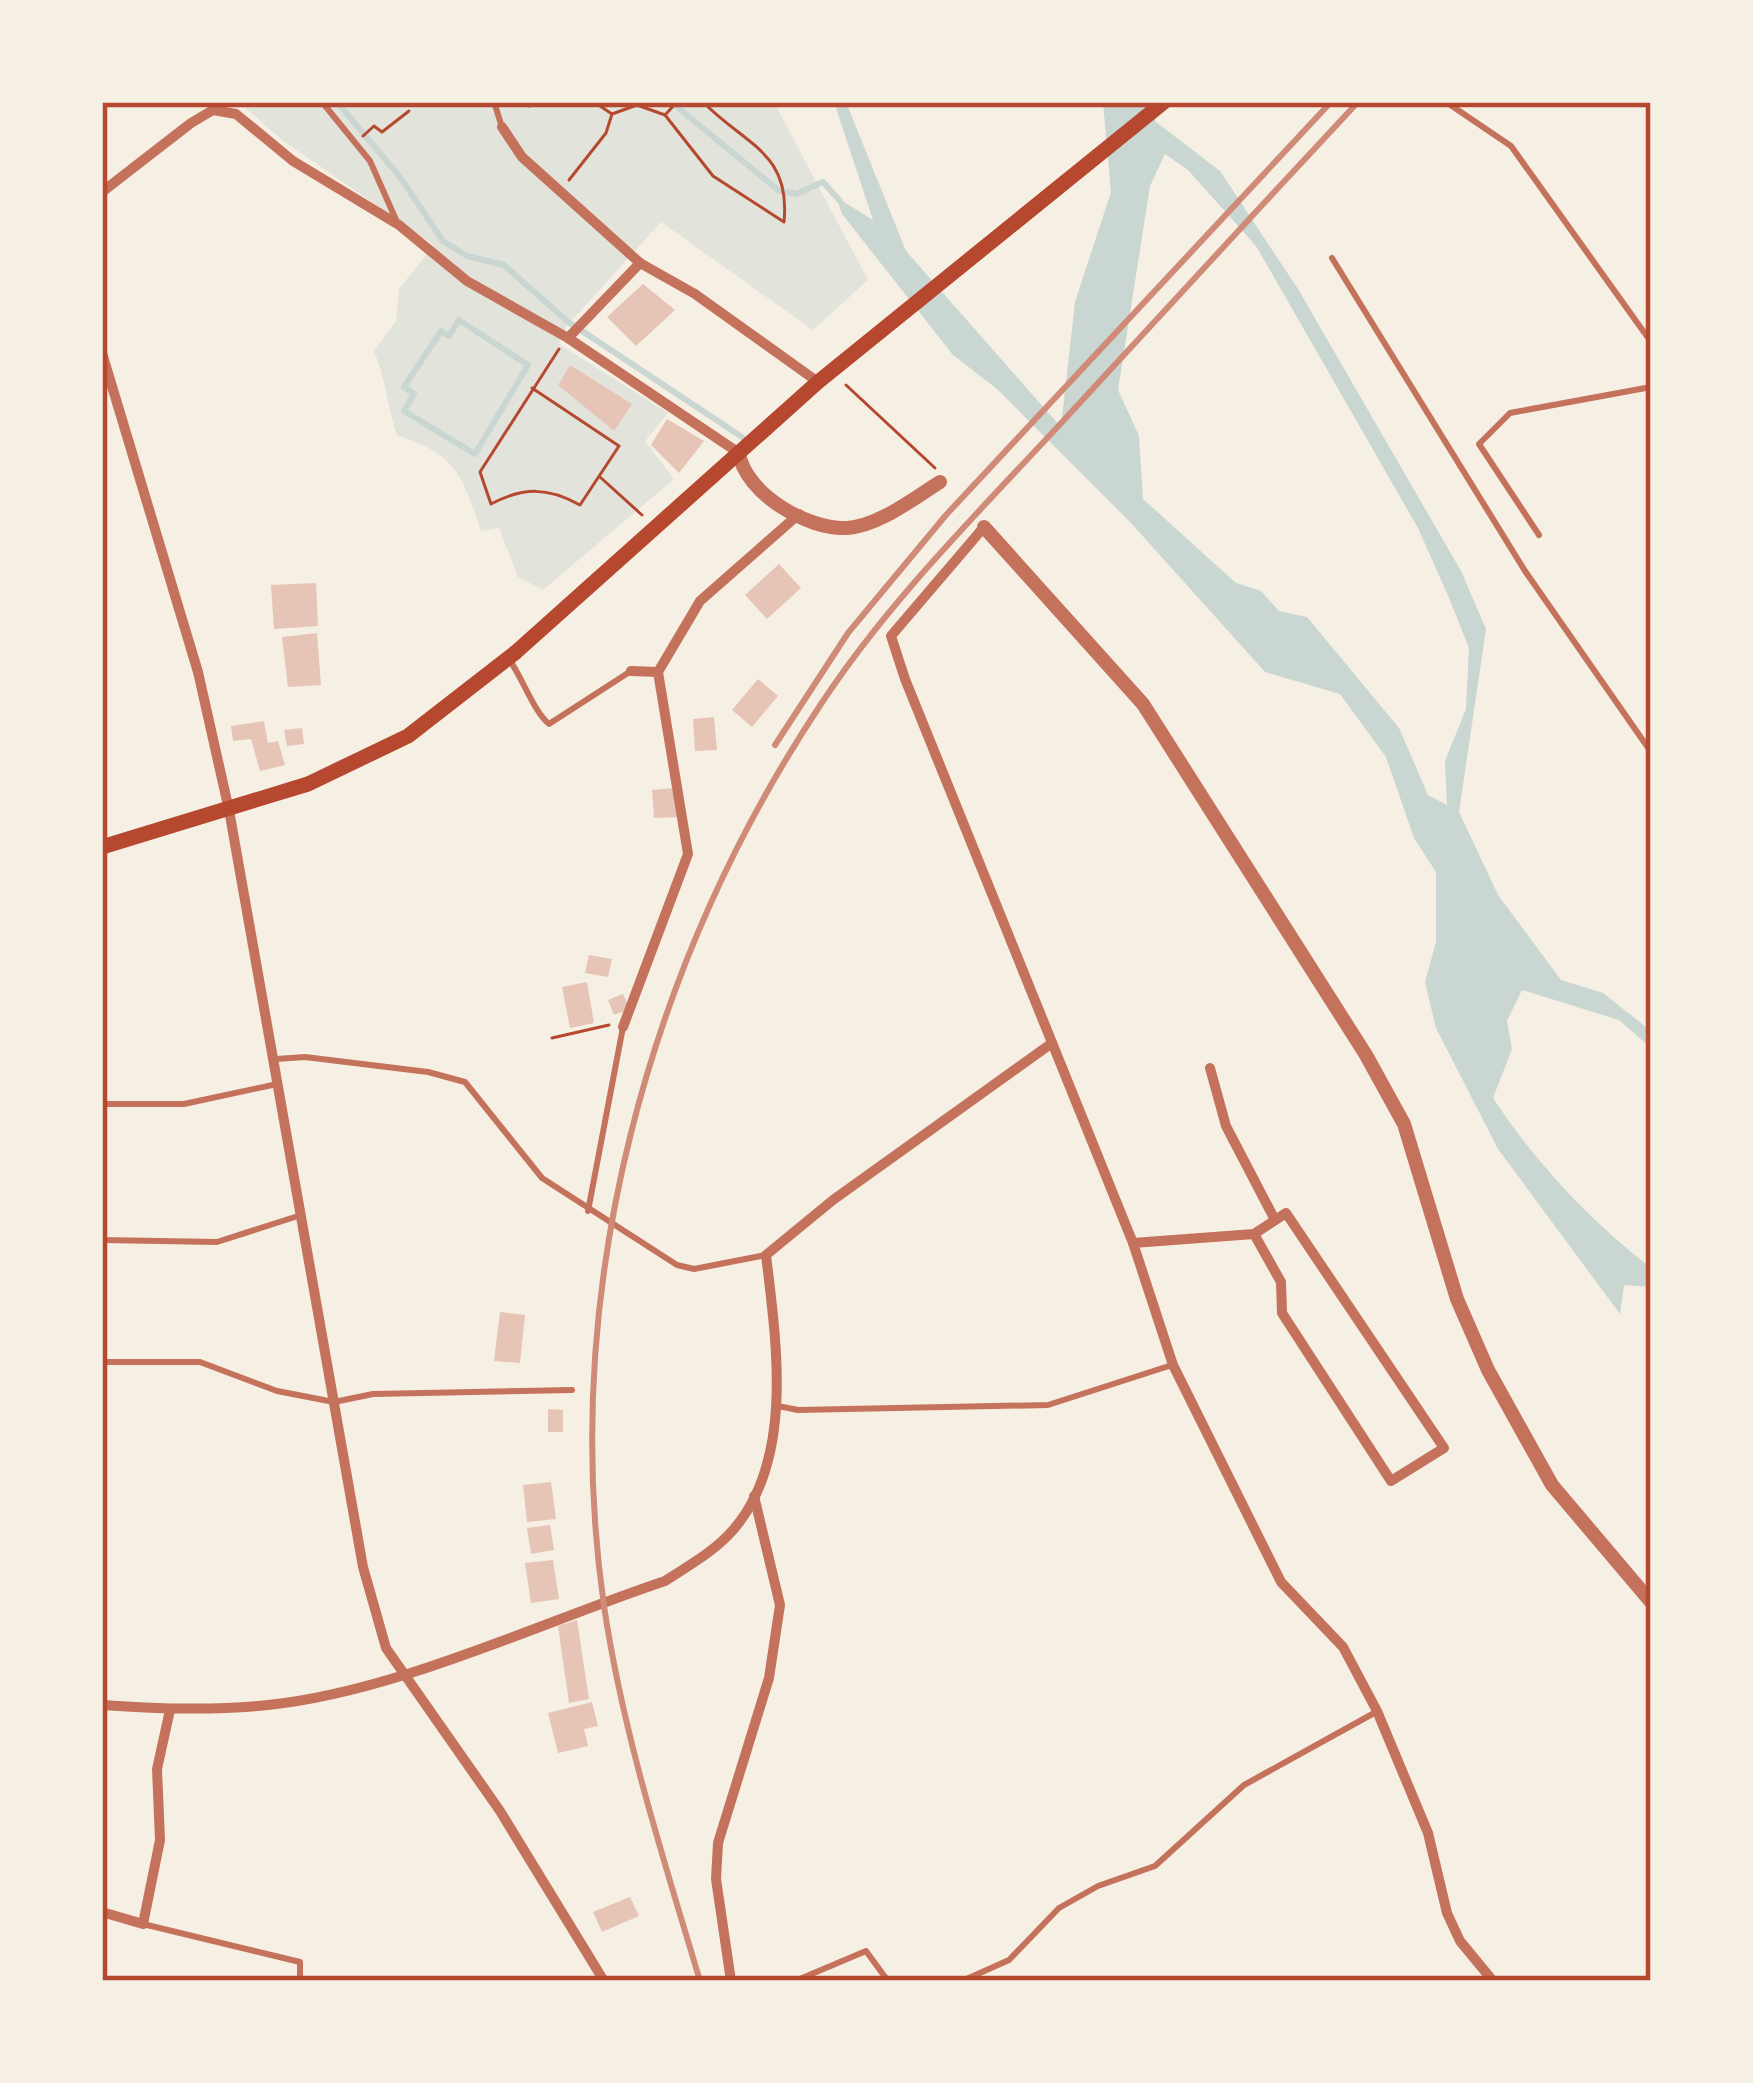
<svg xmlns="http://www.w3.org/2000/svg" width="1753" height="2083" viewBox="0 0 1753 2083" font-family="'Asap Condensed',sans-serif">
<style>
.green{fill:#e2e4dc}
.water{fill:#c9d6d2;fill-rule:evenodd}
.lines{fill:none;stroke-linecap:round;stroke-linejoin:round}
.stream{stroke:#c9d6d2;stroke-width:6}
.building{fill:#e6c5b7}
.path{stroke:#b5482f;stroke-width:3}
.service{stroke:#c5725c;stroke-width:6}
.minor{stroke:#c5725c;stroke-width:10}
.tertiary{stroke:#c5725c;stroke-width:14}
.secondary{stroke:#b5482f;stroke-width:15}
.rail{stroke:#cf8b77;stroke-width:6}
.neatline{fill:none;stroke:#b5482f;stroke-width:4.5}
</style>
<rect width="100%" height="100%" fill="#f6efe4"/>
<!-- green -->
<path class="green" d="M 239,102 L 774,102 L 868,280 L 813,330 L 661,222 L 566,327 L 559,344 L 668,413 L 645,441 L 674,479 L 543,590 L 518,577 L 499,528 L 481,531 C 461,473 458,456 397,435 C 387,406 386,379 374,351 L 396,321 L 399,289 L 434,245 L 282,140 Z"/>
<!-- water -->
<path class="water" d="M 834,102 L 846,102 L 906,251 L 1061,427 L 1075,302 L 1111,192 L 1103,102 L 1150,102 L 1156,122 L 1220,171 L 1298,289 L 1461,571 L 1486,629 L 1459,812 L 1498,895 L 1561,980 L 1603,993 L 1651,1031 L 1651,1048 L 1619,1020 L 1522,990 L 1507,1021 L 1512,1049 L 1493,1098 C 1536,1163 1589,1220 1651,1268 L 1651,1287 L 1624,1285 L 1620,1314 L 1498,1149 L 1436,1028 L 1425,982 L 1436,942 L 1436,872 L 1414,838 L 1386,757 L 1340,694 L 1265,672 L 1131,523 L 997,389 L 953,355 L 842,214 L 836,197 L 873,220 ZM 1165,154 L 1188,170 L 1256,246 L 1418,528 L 1449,598 L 1469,648 L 1466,709 L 1445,761 L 1447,805 L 1428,795 L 1399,728 L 1307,617 L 1279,611 L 1261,591 L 1236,583 L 1143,499 L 1139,436 L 1118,390 L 1150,186 Z"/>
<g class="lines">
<!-- stream -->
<g class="stream">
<polyline points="337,102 400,177 443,241 467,256 504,265 567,321 742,437"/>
<polyline points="671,102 778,190 796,194 823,182 840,201"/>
<polygon points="459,320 528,365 475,454 404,411 414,394 404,387 441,331 449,336"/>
</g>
</g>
<!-- building -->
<g class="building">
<polygon points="643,284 675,310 636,346 607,317"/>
<polygon points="570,365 632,404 614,431 558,385"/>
<polygon points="667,419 704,441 679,473 651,445"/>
<polygon points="779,564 801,588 767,619 745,595"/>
<polygon points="316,583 318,626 274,629 271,585"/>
<polygon points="317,633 321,685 288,687 282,637"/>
<polygon points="758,679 778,696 752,727 732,710"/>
<polygon points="714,717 717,750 695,751 693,719"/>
<polygon points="264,721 268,743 278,741 285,765 260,771 251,739 233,741 231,726"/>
<polygon points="302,728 304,744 287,746 284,730"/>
<polygon points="673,788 680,817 654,818 652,790"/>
<polygon points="589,955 612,959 608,977 585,973"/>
<polygon points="587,982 594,1023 570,1028 562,987"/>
<polygon points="623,994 630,1009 614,1015 608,1000"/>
<polygon points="500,1312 525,1315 520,1363 494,1361"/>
<polygon points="548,1409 563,1410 563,1432 548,1432"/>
<polygon points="551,1482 556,1519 527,1522 523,1485"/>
<polygon points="550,1525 554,1550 531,1554 527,1528"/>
<polygon points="553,1560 559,1599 531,1603 525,1563"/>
<polygon points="577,1620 589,1699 569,1703 558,1626"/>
<polygon points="592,1702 598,1726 584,1729 588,1746 558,1753 548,1713"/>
<polygon points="630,1897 639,1916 602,1932 593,1912"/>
</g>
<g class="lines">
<!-- path -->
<g class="path">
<polyline points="594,102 612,114"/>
<polyline points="529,106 550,102"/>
<path d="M 665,115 L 713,176 L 784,222 C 791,152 745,145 703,102"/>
<polyline points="363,136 374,126 382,132 409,111"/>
<polyline points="569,180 606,133 612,114 637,105 665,115 677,102"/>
<polyline points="846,385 935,468"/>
<path d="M 532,388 L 619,446 L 580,505 C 548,487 523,487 491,504 L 480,472 L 559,349"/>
<polyline points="600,477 642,515"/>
<polyline points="552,1038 609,1025"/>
</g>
<!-- service -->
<g class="service">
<polyline points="322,102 370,161 397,222"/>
<polyline points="494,102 502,127"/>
<polyline points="1446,102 1511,146 1651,342"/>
<polyline points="1332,258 1525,571 1651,752"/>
<polyline points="1539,535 1479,444 1510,413 1651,387"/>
<path d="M 509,659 C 523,679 534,712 549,724 L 631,671"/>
<polyline points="276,1059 305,1057 428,1072 465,1082 542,1178 677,1265 694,1269 766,1255"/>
<polyline points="102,1104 184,1104 277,1084"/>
<polyline points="588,1211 623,1027"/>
<polyline points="102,1240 217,1242 298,1216"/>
<polyline points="102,1362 200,1362 277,1391 334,1402 373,1394 572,1390"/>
<polyline points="778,1406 798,1410 1048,1405 1172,1365"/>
<polyline points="143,1924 300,1962 300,1981"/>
<polyline points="795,1981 866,1951 888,1981"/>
<polyline points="962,1981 1009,1960 1059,1908 1098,1886 1155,1866 1244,1785 1376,1712"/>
</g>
<!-- minor -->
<g class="minor">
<polyline points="502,127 522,157 640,263 695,294 818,382"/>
<polyline points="102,192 191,123 213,110 236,114 293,161 399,225 467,281 568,338 739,453"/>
<polyline points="568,338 640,263"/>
<polyline points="102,353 198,672 229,810 363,1567 386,1648 500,1811 604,1981"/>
<polyline points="984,527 891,636 905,679 1133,1243 1173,1365 1281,1582 1343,1647 1377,1711 1428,1833 1447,1913 1460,1941 1493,1981"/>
<polyline points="658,672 700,601 799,514"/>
<polyline points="623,1027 688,854 658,672 631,671"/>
<polyline points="1210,1068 1226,1126 1275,1220"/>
<polyline points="1133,1243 1254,1234 1286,1213 1444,1448 1391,1481 1282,1313 1281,1282 1254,1234"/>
<path d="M 102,1705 C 157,1709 213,1711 268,1705 C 396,1692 542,1622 665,1581 C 688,1566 715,1551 733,1530 C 795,1459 776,1340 766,1255 L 833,1200 L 1052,1043"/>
<polyline points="102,1912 143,1924 160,1840 157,1769 170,1710"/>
<polyline points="731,1981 716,1879 718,1843 769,1678 780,1605 754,1496"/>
</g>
<!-- tertiary -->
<g class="tertiary">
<path d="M 739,453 C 745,493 807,530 847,528 C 879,526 914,498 940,482"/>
<polyline points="984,527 1143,704 1366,1055 1404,1124 1457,1299 1488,1370 1552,1485 1651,1602"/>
</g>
<!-- secondary -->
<polyline class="secondary" points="102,847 308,784 408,736 516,652 818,382 1164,102"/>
<!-- rail -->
<g class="rail">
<polyline points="775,745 848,633 946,515 1331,102"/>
<path d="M 700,1981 C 663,1857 623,1734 604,1606 C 559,1292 647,966 821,704 C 886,605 971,520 1051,434 C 1154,323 1255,212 1358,102"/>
</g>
</g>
<!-- border -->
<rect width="1753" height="2083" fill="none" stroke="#f6efe4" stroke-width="210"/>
<rect x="105" y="105" width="1543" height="1873" class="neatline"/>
</svg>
